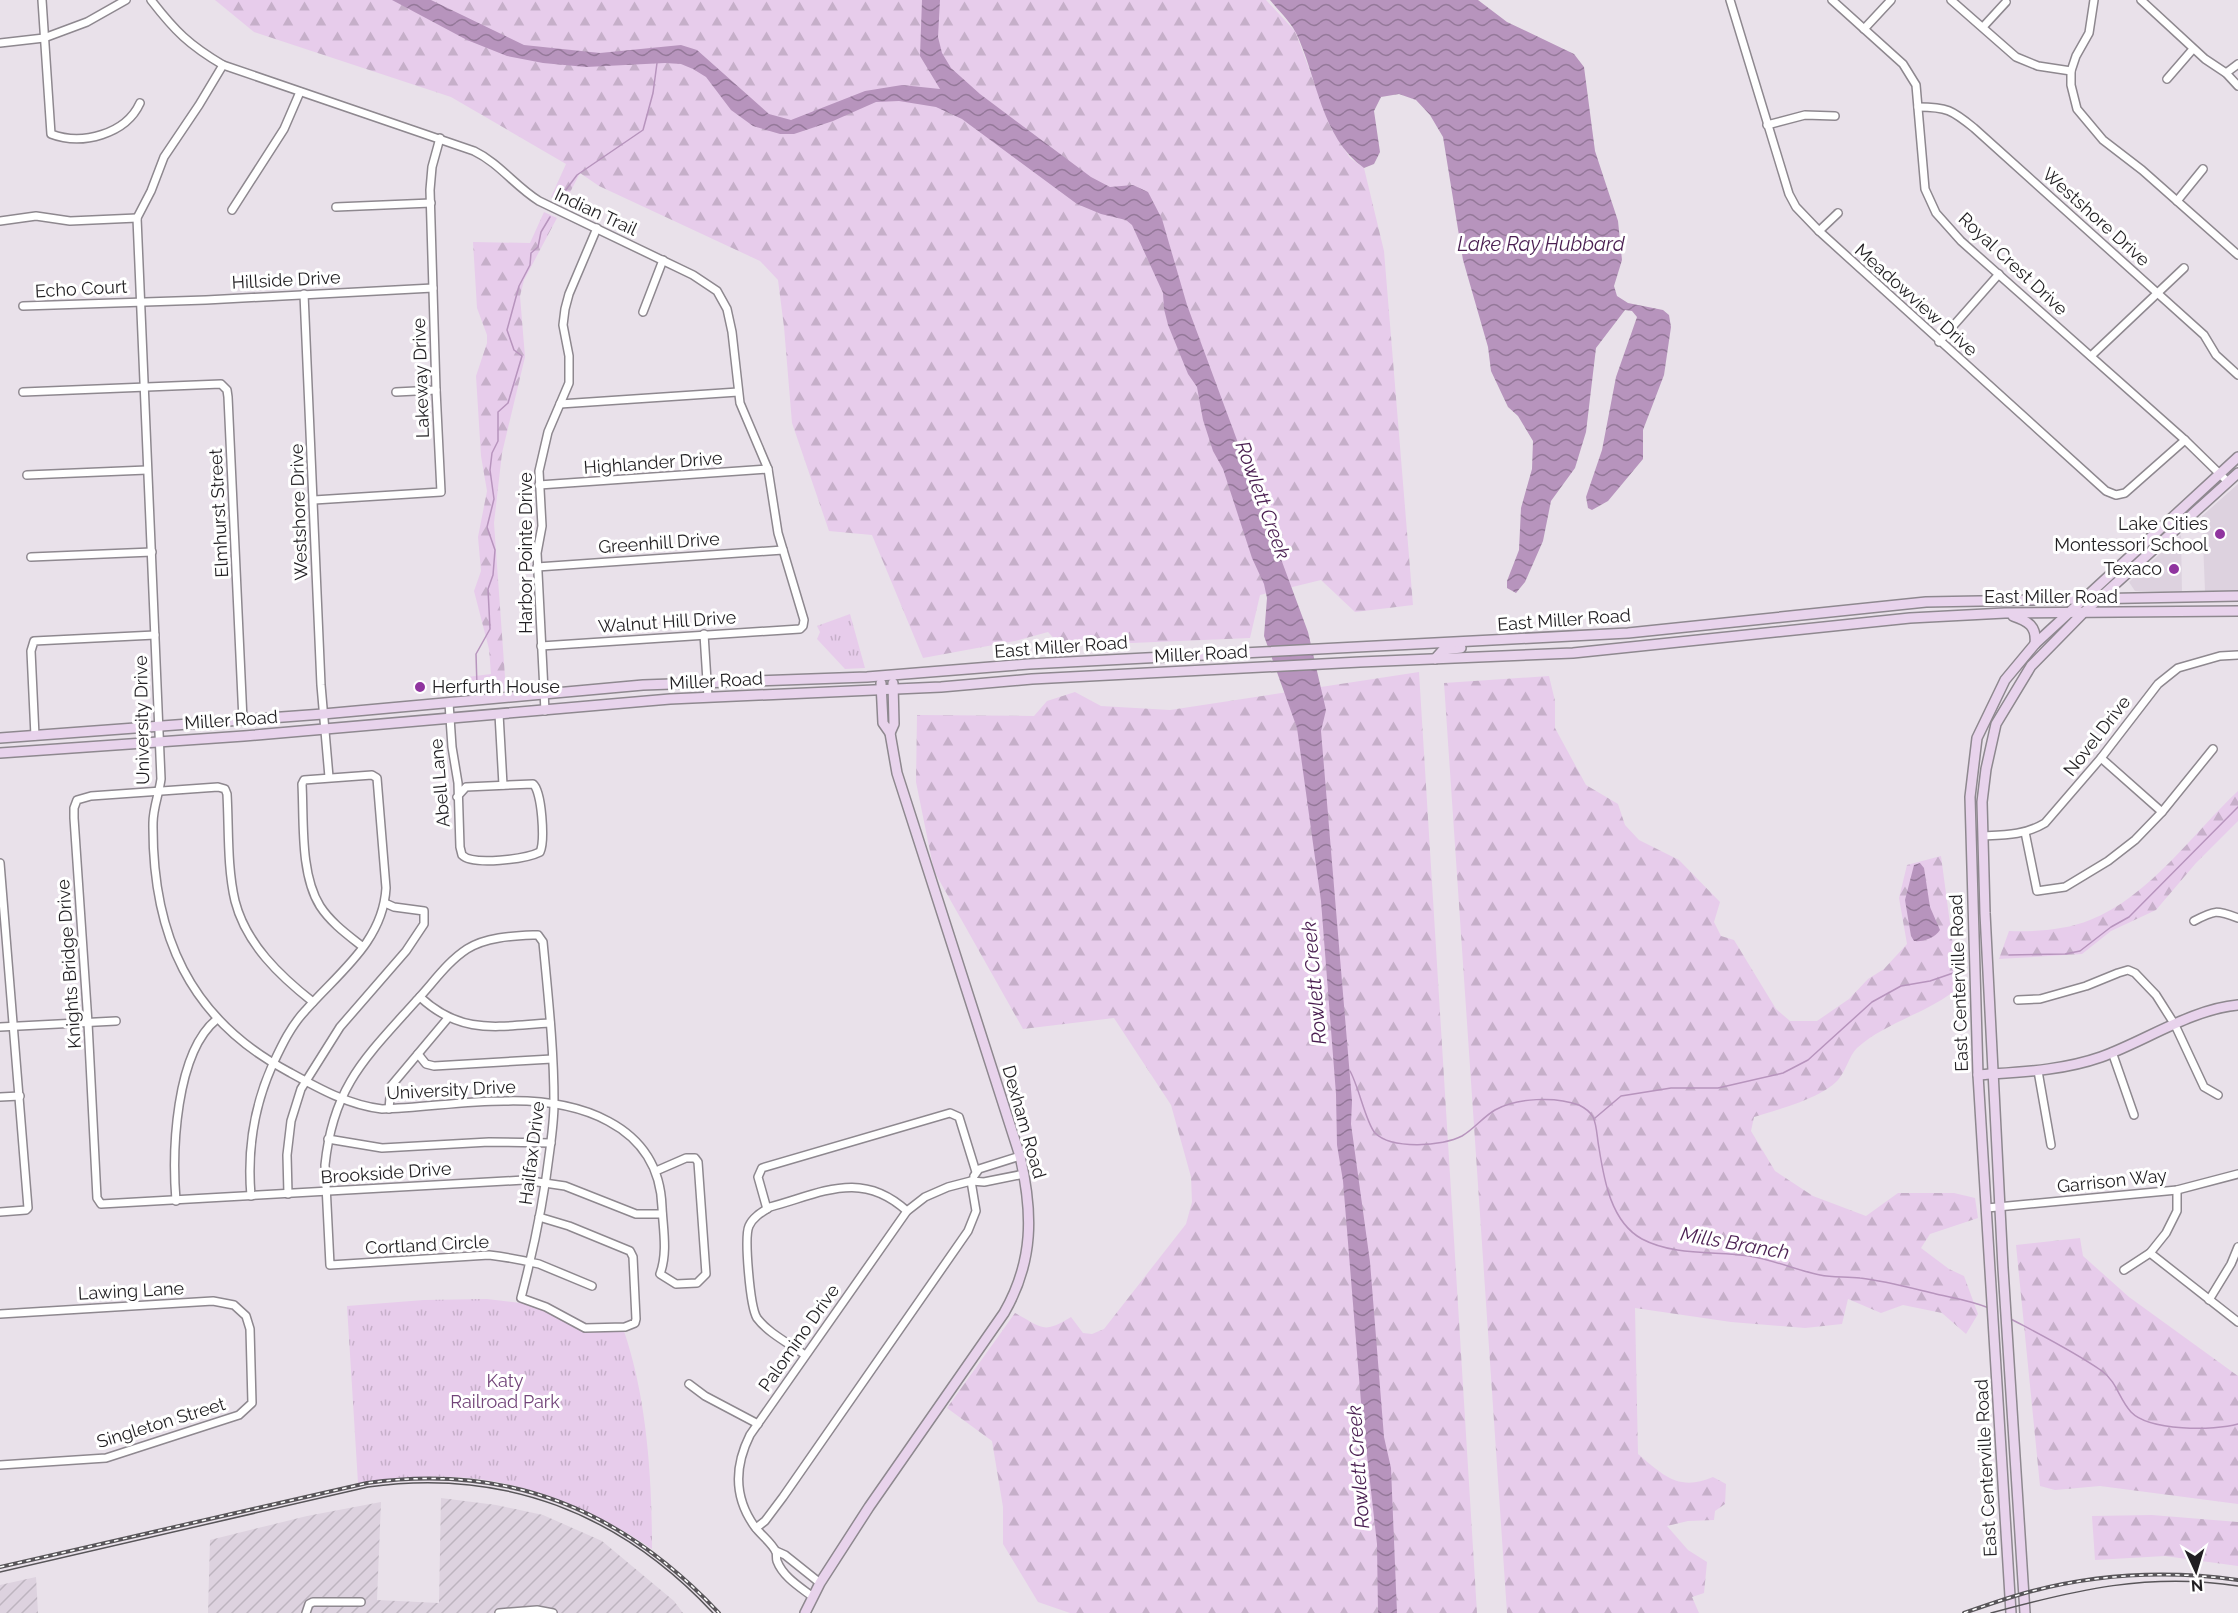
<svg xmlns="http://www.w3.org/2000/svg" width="2238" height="1613" viewBox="0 0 2238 1613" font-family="Raleway,sans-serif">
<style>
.built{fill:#ddd2df}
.industrial{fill:url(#industrial-furrows)}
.forest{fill:url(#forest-firs)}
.park{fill:url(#park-tufts)}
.water{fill:url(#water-waves)}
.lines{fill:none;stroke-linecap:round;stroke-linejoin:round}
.stream{stroke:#b794bd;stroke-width:1.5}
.street-casing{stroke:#8e888f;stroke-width:10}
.secondary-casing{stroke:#8e888f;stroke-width:12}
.street{stroke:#fff;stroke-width:7}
.secondary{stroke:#e8d3ec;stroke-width:9}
.tram{stroke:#585559;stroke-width:1.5}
.rail-casing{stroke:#585559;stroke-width:4}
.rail{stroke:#fff;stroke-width:1.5;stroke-dasharray:4.5;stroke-linecap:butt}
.poi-dot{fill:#90349f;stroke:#fff;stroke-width:2}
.labels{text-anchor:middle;stroke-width:6;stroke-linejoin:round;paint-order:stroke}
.street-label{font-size:18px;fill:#211f22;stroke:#fff}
.poi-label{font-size:18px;fill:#211f22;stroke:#fff;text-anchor:end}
.park-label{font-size:18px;fill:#714378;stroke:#fff}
.water-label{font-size:20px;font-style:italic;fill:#4a1e51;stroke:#fff}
</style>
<defs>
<pattern id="industrial-furrows" width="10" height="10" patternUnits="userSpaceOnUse" patternTransform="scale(1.5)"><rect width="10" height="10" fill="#ddd2df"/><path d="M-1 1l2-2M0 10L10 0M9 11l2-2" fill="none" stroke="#bdb4bf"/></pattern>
<pattern id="forest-firs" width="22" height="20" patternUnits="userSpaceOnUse" patternTransform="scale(1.5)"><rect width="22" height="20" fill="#e7cceb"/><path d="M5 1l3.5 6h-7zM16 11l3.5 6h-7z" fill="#c6afc9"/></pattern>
<pattern id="park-tufts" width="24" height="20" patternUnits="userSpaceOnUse" patternTransform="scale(1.5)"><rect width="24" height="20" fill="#e7cceb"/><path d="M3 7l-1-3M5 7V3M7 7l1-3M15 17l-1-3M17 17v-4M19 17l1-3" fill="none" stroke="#c6afc9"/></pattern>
<pattern id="water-waves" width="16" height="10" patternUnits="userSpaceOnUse" patternTransform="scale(1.5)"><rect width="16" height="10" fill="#b794bd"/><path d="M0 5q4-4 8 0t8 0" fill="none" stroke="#947899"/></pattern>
</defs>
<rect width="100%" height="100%" fill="#e9e1ea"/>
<!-- built -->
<g class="built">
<polygon points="2238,484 2238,591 2205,591 2202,516"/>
<polygon points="2181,535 2182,592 2135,591 2129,582"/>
</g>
<!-- industrial -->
<g class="industrial">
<polygon points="441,1498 496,1505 543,1515 602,1541 674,1601 683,1613 208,1613 210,1540 307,1516 381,1502 377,1600 439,1603"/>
<polygon points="36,1577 38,1613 0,1613 0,1585"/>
</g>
<!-- forest -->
<g class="forest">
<polygon points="215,0 1266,0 1295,31 1332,130 1350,158 1364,168 1384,251 1413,605 1355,612 1321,580 1260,595 1250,638 1061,646 1048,632 1015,641 923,658 872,535 829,531 792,423 784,327 778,280 760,261 599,186 580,173 564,204 551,197 566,164 451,97 254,32"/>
<polygon points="544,212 557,218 524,280 520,296 525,357 502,453 494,523 506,691 465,693 467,677 491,674 489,649 474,591 481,571 478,537 487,491 481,456 476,376 487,343 487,335 477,308 473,242 530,243"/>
<path d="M 1419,672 L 1477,1613 L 1070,1613 L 1038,1602 L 1003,1544 L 1003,1507 L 992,1441 L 947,1408 L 1015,1313 C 1042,1327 1042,1335 1071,1317 L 1083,1333 L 1092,1334 L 1104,1329 L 1186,1224 L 1192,1202 L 1191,1177 L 1171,1105 L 1114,1018 L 1023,1029 L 934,871 L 916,782 L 917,715 L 1034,716 L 1047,701 L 1075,692 L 1101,706 L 1170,710 Z"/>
<path d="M 1549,676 L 1555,701 L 1555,728 L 1586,785 L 1618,804 L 1625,825 L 1639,840 L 1679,860 L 1720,902 L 1714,922 L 1721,936 L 1734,940 L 1776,1009 L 1790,1021 L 1817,1021 L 1849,999 L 1868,979 L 1884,969 L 1907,944 L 1899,898 L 1907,865 L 1941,856 L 1953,946 L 1953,992 C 1924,1014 1885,1023 1857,1048 C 1849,1056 1846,1071 1838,1080 C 1820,1099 1779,1109 1754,1117 L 1751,1131 L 1775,1171 L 1813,1196 L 1866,1216 L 1898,1193 L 1954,1193 L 1975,1198 L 1978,1218 L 1930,1234 L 1921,1248 L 1949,1269 L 1964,1276 L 1978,1314 L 1966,1334 L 1942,1313 L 1903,1305 L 1881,1313 L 1848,1299 L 1842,1324 L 1805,1328 L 1731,1322 L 1635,1308 L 1638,1454 C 1663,1475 1679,1492 1713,1477 L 1726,1484 L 1725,1504 L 1715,1511 L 1714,1520 L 1688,1521 L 1667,1526 L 1688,1550 L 1707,1562 L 1704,1593 L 1692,1597 L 1699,1613 L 1507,1613 L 1444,683 Z"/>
<path d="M 2238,791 L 2238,821 L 2196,863 L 2156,910 L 2111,931 L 2082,954 L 1999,959 L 2009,931 C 2034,932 2066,930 2090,920 C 2149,897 2193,833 2238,791 Z"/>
<polygon points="2080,1238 2083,1256 2129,1297 2238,1376 2238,1504 2100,1486 2055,1490 2040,1486 2016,1245"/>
<polygon points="2152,1515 2238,1522 2238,1566 2165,1556 2095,1560 2092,1516"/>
</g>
<!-- park -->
<g class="park">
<polygon points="850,614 865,668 845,669 817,639 820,632 817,626"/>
<path d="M 487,1299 L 529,1304 L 546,1309 L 568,1323 L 588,1331 L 624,1331 C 647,1399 652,1478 652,1549 C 594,1510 525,1480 455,1477 C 422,1475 390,1479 358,1483 L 347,1306 L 424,1300 Z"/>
</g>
<!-- water -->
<g class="water">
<polygon points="392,0 431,0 524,45 600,53 681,45 697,50 769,114 791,120 865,91 902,85 940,89 920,56 922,0 940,0 938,37 942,53 951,68 980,94 1091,177 1110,187 1133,185 1148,192 1162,219 1187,305 1308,632 1326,710 1321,731 1352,1101 1351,1124 1370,1262 1384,1437 1391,1468 1397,1613 1378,1613 1377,1544 1361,1402 1343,1181 1337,1145 1336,1094 1321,901 1297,728 1264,636 1267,598 1264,584 1252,558 1223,469 1213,451 1203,420 1197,387 1188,374 1168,325 1164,309 1163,293 1132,225 1126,220 1101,214 1077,204 962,119 936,107 899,101 876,102 833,121 794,134 780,134 753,126 731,110 706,77 693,69 681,64 665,63 586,67 543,63 507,56 467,40"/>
<path d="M 1270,0 L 1478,0 L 1507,22 L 1574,54 L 1584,67 L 1595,151 L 1618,221 L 1622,260 L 1614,286 L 1617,296 L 1628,303 L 1663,310 L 1669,315 L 1671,327 L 1664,375 L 1643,430 L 1643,459 L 1608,501 L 1592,510 L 1588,508 L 1586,497 L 1602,450 L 1616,377 L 1637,317 L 1632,311 L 1625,310 L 1596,348 L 1586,432 L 1575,468 L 1551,501 L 1543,541 L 1525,582 L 1516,593 L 1507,588 L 1507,581 L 1519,550 L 1521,508 L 1532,469 L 1533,441 L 1518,416 L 1508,407 L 1491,371 L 1488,347 L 1463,260 L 1443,137 L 1430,115 L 1416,100 L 1399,94 L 1381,97 L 1374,111 L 1380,152 L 1374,164 L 1364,168 C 1321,138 1317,76 1296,33 C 1290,21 1278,10 1270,0 Z"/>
<path d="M 1920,863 L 1924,868 L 1930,907 L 1940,930 C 1935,938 1923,942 1914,941 L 1911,936 L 1905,900 L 1914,865 Z"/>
</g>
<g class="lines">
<!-- stream -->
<g class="stream">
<polyline points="559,199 577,175 643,130 653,93 657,63"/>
<polyline points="477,687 476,654 490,629 488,589 493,575 495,550 487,527 494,499 490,470 492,453 498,441 498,412 508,403 522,356 514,350 507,330 519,286 530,265 531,253 538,247 541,232 550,217"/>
<polyline points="2009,955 2065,954 2080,951 2111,927 2129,917 2238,807"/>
<path d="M 1350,1071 C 1359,1087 1366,1123 1375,1133 C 1392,1150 1443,1146 1462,1136 C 1474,1129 1483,1117 1495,1110 C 1517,1098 1555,1096 1579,1105 C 1585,1108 1590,1111 1593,1117 C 1597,1125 1597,1138 1599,1148 C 1604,1180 1611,1222 1642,1239 C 1674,1256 1715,1251 1749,1256 C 1774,1260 1796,1270 1820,1275 C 1833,1278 1847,1276 1860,1278 C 1886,1281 1911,1288 1936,1294 C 1954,1298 1972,1301 1989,1308"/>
<polyline points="1595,1118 1621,1096 1671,1088 1718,1088 1783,1073 1808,1060 1872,1002 1901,986 1930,981 1959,971"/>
<path d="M 2009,1318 C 2041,1335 2073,1351 2102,1371 C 2117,1382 2119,1399 2131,1412 C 2149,1431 2214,1431 2238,1424"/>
</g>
<defs>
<g id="street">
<path d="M 42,0 L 51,134 C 82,146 126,134 140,103"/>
<path d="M 151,0 C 175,31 189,45 223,65 L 474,151 C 499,163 515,186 539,201 L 693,275 L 717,291 L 727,309 L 732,332 L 740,403 L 768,469 L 778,533 L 804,620 L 803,626 L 800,629 L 541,646"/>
<polyline points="1730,0 1789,194 1796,207 1819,231 2106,491 2116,495 2125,493 2185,440"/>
<polyline points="1832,0 1903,64 1916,85 1925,189 1936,213 1961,241 2185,440 2228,482"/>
<polyline points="1951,0 2016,57 2038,66 2071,71"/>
<polyline points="2094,0 2089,33 2076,56 2071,71 2071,85 2077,109 2103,140 2142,170 2238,255"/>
<polyline points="2141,0 2205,59 2226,73 2238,86"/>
<polyline points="1983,27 2006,2"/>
<polyline points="1864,29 1891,0"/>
<polyline points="0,43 44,38 87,22 126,0"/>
<path d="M 223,65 L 199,105 L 164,157 L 151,191 L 137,218 L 161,779 C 159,794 153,808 153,823 C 152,934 189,1019 289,1072 C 318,1088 348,1105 382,1109 C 422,1108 463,1101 504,1101 C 575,1099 659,1122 662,1207 C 663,1229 668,1252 660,1274 L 676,1284 L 697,1283 L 706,1274 L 698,1162 L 695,1158 L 686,1158 L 656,1171"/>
<polyline points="2226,73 2238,64"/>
<polyline points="2167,79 2193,49"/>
<path d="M 1918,107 C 1947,107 1952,110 1974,128 L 2204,335 L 2216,355 L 2238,375"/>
<polyline points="1767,125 1805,115 1835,116"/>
<polyline points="2177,201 2203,169"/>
<polyline points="336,207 431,203"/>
<polyline points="232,210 284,129 300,92"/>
<polyline points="0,221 36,216 70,221 137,218"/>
<polyline points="1819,231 1838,213"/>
<polyline points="304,294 321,685 329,777"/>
<polyline points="23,306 206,300 433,288"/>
<polyline points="643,312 663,260"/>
<polyline points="1939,342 1999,274"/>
<polyline points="2091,356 2184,268"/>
<polyline points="23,392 221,384 227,390 228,397 243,720"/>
<polyline points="396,392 436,390"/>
<polyline points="560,404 738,392"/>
<polyline points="27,475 147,470"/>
<polyline points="539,485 768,469"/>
<polyline points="314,500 441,492 436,390 430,190 432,167 440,138"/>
<polyline points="31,557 152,552"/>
<polyline points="537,567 783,550"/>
<polyline points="704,634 708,697"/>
<path d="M 449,703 L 452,747 L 458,783 L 460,847 L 462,855 C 473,866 526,859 540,852 C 545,841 542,791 533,784 L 466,787 L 457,797"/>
<polyline points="545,711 537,553 542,526 539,471 548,432 569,383 569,356 563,325 565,309 569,294 597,228"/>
<polyline points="499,714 503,785"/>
<polyline points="35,736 31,651 34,641 155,635"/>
<polyline points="2101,758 2162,812"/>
<polyline points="2025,832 2037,891 2065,887 2108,861 2135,840 2162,812 2213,749"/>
<path d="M 1983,836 C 2006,835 2025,835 2045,823 L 2101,758 L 2158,684 L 2178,668 L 2220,656 L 2238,655"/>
<polyline points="0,863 28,1208 26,1210 0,1212"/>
<path d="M 2194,921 C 2215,910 2216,910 2238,918"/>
<path d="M 420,997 C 462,1036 498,1026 550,1023"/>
<polyline points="2018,1000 2040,999 2086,986 2118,973 2128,970 2135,973 2156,995 2175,1025 2204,1087 2218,1095"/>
<path d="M 313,1002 C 280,976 246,944 235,901 C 227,867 229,829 227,794 L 225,789 L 218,787 L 91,796 L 77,800 L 74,808 L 74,818 L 88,1023 L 97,1198 L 101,1204 L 524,1180 L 565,1186 L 636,1214 L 662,1214"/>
<polyline points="0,1027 116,1021"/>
<polyline points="2112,1052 2134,1115"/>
<polyline points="418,1054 426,1064 434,1066 552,1059"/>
<polyline points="2038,1071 2051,1145"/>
<polyline points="0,1097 20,1096"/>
<polyline points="389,1109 391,1086 448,1018"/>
<polyline points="328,1139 382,1148 489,1142 551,1143"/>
<polyline points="974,1176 979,1169 1020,1156"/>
<polyline points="288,1194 287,1155 291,1121 301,1089 340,1027 406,951 424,924 424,911 394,907 385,903"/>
<path d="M 251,1196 C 247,1150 253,1109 272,1066 C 281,1047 290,1027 305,1011 C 338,973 383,942 386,888 L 377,778 L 372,775 L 304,780 L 302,784 C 304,821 300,874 320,906 C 331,923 348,935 363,947"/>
<path d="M 176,1201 C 172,1151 175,1053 217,1019"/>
<polyline points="1987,1208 2177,1190 2238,1174"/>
<polyline points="767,1209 758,1177 762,1168 950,1113 959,1117 976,1172"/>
<path d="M 539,1217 L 569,1226 L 630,1251 L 633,1257 L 636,1319 L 635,1323 L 625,1327 L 585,1328 L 546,1307 L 521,1298 C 534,1248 544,1199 550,1149 C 552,1134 554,1118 554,1103 C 554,1049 548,995 543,942 L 538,935 L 534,935 C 512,936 486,937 467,949 C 447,962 433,983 416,1001 C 366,1057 333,1086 325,1165 L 330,1265 L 489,1255 C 506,1257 522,1260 539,1264 L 592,1286"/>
<polyline points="2150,1253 2238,1322"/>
<polyline points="2124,1270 2150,1253 2166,1233 2177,1211 2177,1190"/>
<polyline points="2209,1300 2231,1264 2238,1247"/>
<polyline points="0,1314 213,1301 234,1305 246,1316 250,1329 252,1403 239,1415 106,1458 0,1465"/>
<path d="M 805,1355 C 790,1344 768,1333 757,1318 C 750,1307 744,1237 749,1226 C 753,1217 762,1212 770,1207 C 822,1193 861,1169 907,1211"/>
<polyline points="689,1384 705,1396 758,1424"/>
<polyline points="756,1528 765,1521 783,1497 968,1231 976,1211 971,1181"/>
<polyline points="776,1551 785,1555 820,1583"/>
<path d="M 813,1597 C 800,1587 783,1577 777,1561 C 776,1558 777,1555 776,1552 C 772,1543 761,1535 755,1527 C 734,1498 734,1467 750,1435 L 907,1211 L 925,1197 L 948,1187 L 971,1181 L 984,1182 L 1024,1174"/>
<polyline points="306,1613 309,1604 313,1602 361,1602"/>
<polyline points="499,1613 537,1610 553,1613"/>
</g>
<g id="secondary">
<path d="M 2013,616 C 2028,621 2037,626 2035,644"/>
<polyline points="1435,659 1443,650 1461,648"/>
<polyline points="890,733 894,724 893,683"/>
<polyline points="0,738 323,714 643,685 867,677 1029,664 1628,633 1926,602 2238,596"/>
<polyline points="0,753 244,736 670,699 941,687 1032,679 1360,662 1573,653 1910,618 2005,613 2238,611"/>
<path d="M 1978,1075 C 2019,1072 2061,1071 2101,1057 C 2145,1041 2192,1009 2238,1005"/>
<path d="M 805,1613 L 820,1583 L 869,1507 L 1004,1313 C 1034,1261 1033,1213 1020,1156 L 897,773 L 890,733 L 883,723 L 881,683"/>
<polyline points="2011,1613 1978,1075 1970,797 1977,738 2005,680 2035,644 2238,457"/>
<polyline points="2025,1613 2003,1268 1985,913 1982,802 1986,769 1996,724 2031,666 2082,614 2238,473"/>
</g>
</defs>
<!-- street casing -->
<use href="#street" class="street-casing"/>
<!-- secondary casing -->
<use href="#secondary" class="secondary-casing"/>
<!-- street -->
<use href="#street" class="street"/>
<!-- secondary -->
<use href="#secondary" class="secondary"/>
<!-- tram -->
<g class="tram">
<path d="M 0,1572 L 368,1487 C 504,1468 620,1513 713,1613"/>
<path d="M 1991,1613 C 2075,1590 2150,1572 2238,1586"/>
</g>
<defs>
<g id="rail">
<path d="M 0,1567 L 367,1483 C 509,1463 622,1510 719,1613"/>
<path d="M 1964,1613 C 1984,1606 2004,1599 2025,1593 C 2094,1574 2167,1570 2238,1580"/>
</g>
</defs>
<!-- rail casing -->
<use href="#rail" class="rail-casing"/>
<!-- rail -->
<use href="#rail" class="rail"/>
</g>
<!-- markers -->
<g class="poi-dot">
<circle cx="2220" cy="534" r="6"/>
<circle cx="2174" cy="569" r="6"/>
<circle cx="420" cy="687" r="6"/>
</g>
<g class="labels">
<!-- street labels -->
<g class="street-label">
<text transform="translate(596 212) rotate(25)" y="6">Indian Trail</text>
<text transform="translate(2096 217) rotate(42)" y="6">Westshore Drive</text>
<text transform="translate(2013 264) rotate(43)" y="6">Royal Crest Drive</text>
<text transform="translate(286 280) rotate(-3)" y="6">Hillside Drive</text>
<text transform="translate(81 289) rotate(-3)" y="6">Echo Court</text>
<text transform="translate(1916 300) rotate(42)" y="6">Meadowview Drive</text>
<text transform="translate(421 378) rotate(-92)" y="6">Lakeway Drive</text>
<text transform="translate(653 463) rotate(-4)" y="6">Highlander Drive</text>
<text transform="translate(299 512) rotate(-92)" y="6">Westshore Drive</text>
<text transform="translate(219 513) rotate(-93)" y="6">Elmhurst Street</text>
<text transform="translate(659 543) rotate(-4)" y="6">Greenhill Drive</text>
<text transform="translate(526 553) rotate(-90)" y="6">Harbor Pointe Drive</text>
<text x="2051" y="603">East Miller Road</text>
<text transform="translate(1564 620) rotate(-4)" y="6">East Miller Road</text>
<text transform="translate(667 622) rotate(-4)" y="6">Walnut Hill Drive</text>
<text transform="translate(1061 647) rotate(-4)" y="6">East Miller Road</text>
<text transform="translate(1201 654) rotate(-3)" y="6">Miller Road</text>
<text transform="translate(716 681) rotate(-3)" y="6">Miller Road</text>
<text transform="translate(142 720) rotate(-91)" y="6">University Drive</text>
<text transform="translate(231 720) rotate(-4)" y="6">Miller Road</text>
<text transform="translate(2097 736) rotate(-52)" y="6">Novel Drive</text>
<text transform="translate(440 783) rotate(-95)" y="6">Abell Lane</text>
<text transform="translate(69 964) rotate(-94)" y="6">Knights Bridge Drive</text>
<text transform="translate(1959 983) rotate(-92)" y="6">East Centerville Road</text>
<text transform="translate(451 1090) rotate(-3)" y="6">University Drive</text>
<text transform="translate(1024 1122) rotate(74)" y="6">Dexham Road</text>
<text transform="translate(532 1153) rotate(-83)" y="6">Hailfax Drive</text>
<text transform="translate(386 1173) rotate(-4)" y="6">Brookside Drive</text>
<text transform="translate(2112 1181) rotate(-6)" y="6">Garrison Way</text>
<text transform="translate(427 1245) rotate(-3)" y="6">Cortland Circle</text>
<text transform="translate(131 1291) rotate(-3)" y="6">Lawing Lane</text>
<text transform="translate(799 1338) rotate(-55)" y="6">Palomino Drive</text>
<text transform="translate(161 1423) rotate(-17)" y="6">Singleton Street</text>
<text transform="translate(1986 1468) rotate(-93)" y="6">East Centerville Road</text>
</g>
<!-- poi labels -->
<g class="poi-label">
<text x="2208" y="530">Lake Cities<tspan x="2208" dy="21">Montessori School</tspan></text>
<text x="2162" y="575">Texaco</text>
<text x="432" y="693" text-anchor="start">Herfurth House</text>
</g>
<!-- park labels -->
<g class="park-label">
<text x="505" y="1387">Katy<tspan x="505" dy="21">Railroad Park</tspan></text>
</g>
<!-- water labels -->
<g class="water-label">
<text x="1541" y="251">Lake Ray Hubbard</text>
<text transform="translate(1263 500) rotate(70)" y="7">Rowlett Creek</text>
<text transform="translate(1314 983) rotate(-95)" y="7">Rowlett Creek</text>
<text transform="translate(1735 1243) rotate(10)" y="7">Mills Branch</text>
<text transform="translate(1358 1467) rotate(-94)" y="7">Rowlett Creek</text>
</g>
</g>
<!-- north arrow -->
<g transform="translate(2196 1571) rotate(176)" stroke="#ffffff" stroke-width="4.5" paint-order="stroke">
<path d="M0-4.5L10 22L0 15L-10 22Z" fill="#211f22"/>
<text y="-9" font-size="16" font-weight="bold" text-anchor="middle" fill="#211f22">N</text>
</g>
</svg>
